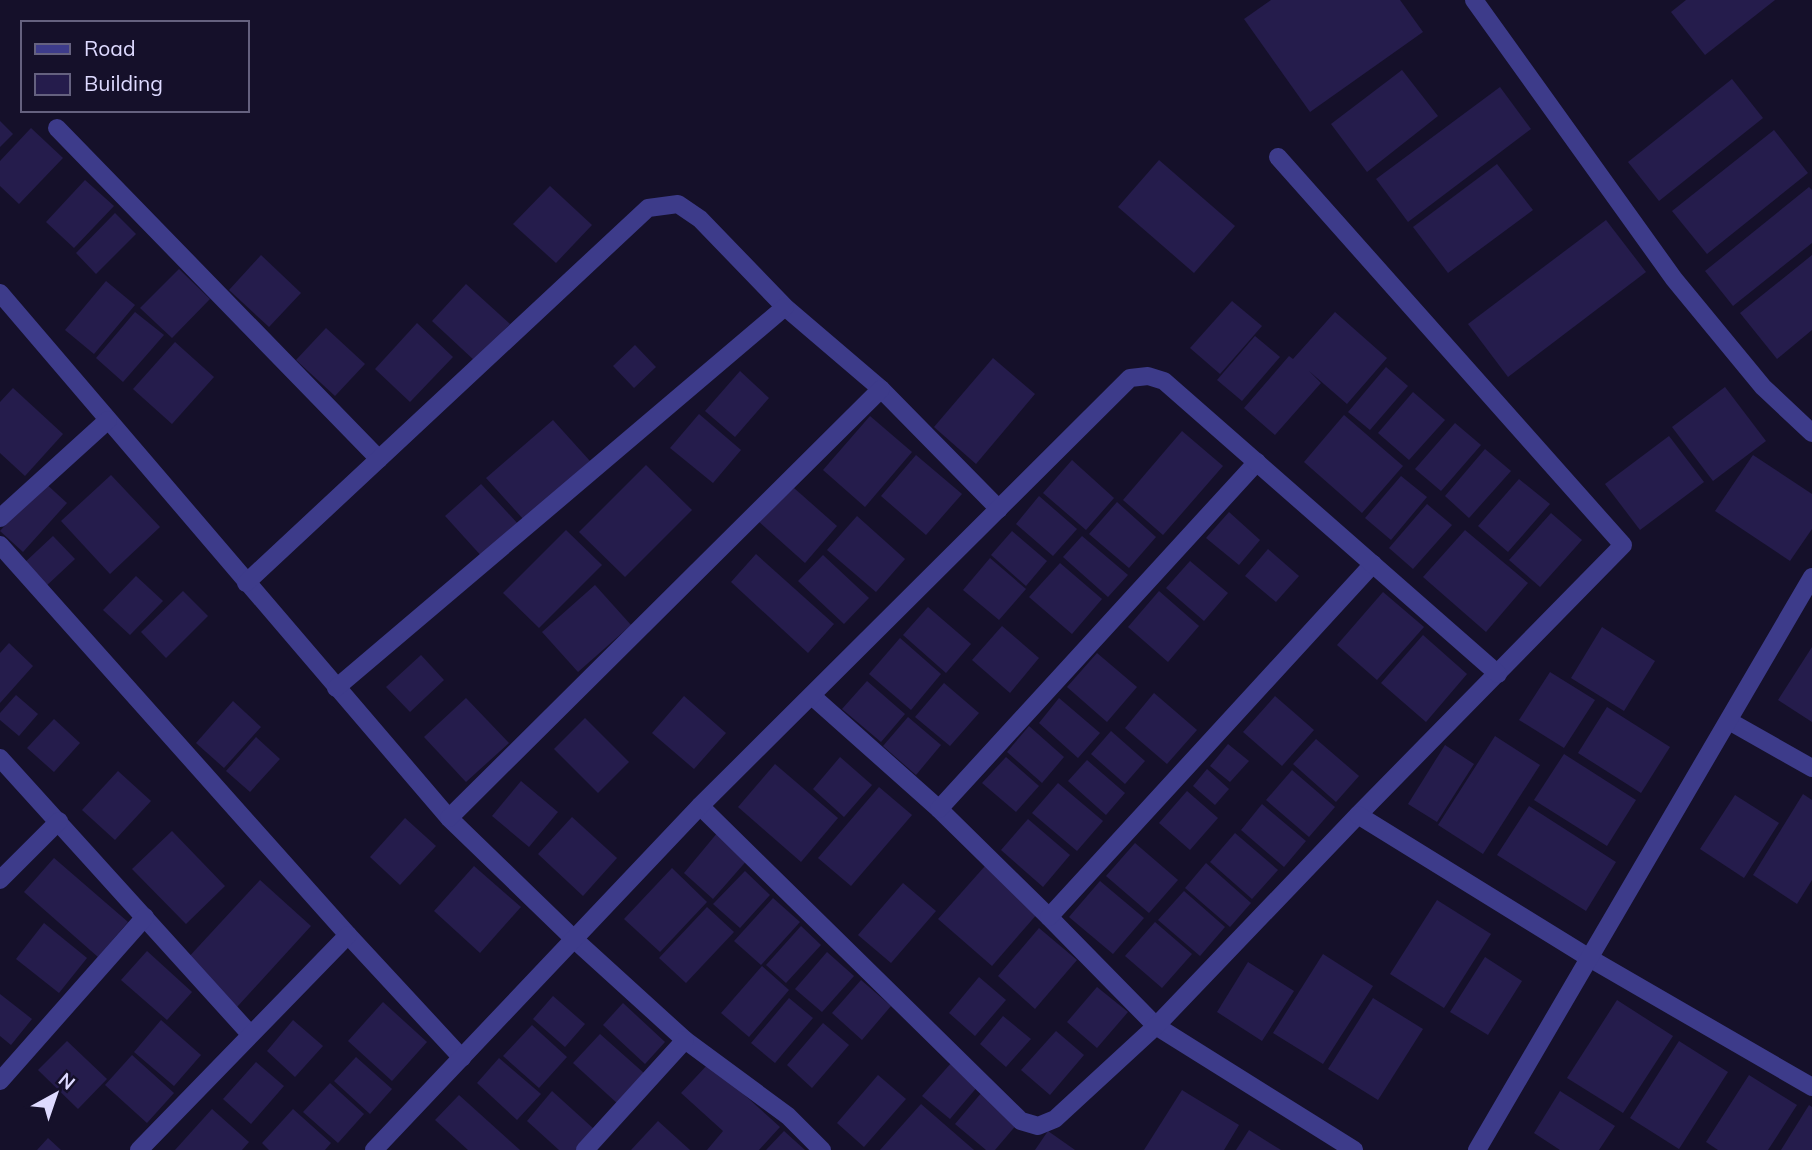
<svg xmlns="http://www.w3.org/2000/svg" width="1812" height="1150" viewBox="0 0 1812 1150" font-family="Mulish,sans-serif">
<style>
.building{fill:#251c4c}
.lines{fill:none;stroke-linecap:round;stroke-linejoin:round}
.street{stroke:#3d3b8a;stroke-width:18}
</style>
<rect width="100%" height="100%" fill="#15102a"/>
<!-- building -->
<g class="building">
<polygon points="1271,0 1400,0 1423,32 1310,112 1244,19"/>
<polygon points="1686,0 1775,0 1705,55 1671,12"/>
<polygon points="1402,70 1438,116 1367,172 1331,124"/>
<polygon points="1732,79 1763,118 1659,201 1628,162"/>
<polygon points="1500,87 1531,129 1408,222 1376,179"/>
<polygon points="0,121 13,134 0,147"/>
<polygon points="31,128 63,158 19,204 0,186 0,161"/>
<polygon points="1774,130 1808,173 1707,254 1672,211"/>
<polygon points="1159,160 1235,226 1194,273 1118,207"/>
<polygon points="1497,164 1533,210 1448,273 1413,227"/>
<polygon points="85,180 114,206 74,248 46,222"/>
<polygon points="550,186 592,225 556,263 513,224"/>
<polygon points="1809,187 1812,190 1812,243 1733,306 1705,271"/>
<polygon points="115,213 136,234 96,274 76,253"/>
<polygon points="1606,220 1646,272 1508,377 1468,324"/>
<polygon points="261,255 301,293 269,327 229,290"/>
<polygon points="1812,255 1812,330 1777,359 1740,313"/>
<polygon points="179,269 210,299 172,338 140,308"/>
<polygon points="106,281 135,305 94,354 65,330"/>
<polygon points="466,284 510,324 475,361 432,321"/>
<polygon points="1232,301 1262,326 1220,374 1190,348"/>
<polygon points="135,312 164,335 123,382 96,358"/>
<polygon points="1335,312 1387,358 1347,404 1309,371 1321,383 1275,435 1244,408 1289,356 1293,359"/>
<polygon points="417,323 453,357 410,402 375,369"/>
<polygon points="326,328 365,364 335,396 296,360"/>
<polygon points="1255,336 1280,357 1242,401 1217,380"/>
<polygon points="175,342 214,377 172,424 133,389"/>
<polygon points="635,345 656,367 634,388 613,366"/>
<polygon points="993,358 1035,394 976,464 934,427"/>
<polygon points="1386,367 1408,386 1370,430 1348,412"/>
<polygon points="740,371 769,398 735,437 705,411"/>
<polygon points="1725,387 1766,441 1713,481 1672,427"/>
<polygon points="13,388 63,434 25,476 0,453 0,402"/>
<polygon points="1413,392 1445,420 1409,460 1378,433"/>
<polygon points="699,414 741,450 713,483 670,448"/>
<polygon points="1344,415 1403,466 1362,513 1304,462"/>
<polygon points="870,416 912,452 865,507 823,470"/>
<polygon points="553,420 590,461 524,520 486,478"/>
<polygon points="1455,423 1481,445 1441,491 1415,469"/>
<polygon points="1182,431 1223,466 1163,535 1123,500"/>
<polygon points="1669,436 1704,482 1640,530 1605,484"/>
<polygon points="1485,449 1511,471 1469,518 1445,496"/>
<polygon points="916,455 962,494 926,535 881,496"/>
<polygon points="1753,455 1812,494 1812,529 1790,561 1715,511"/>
<polygon points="1072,460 1114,498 1086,530 1043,493"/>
<polygon points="646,465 692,510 625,577 579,532"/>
<polygon points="111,475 160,527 110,574 61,521"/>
<polygon points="1401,476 1427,497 1391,540 1365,518"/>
<polygon points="1519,479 1550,504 1508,552 1478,526"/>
<polygon points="44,482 67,503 23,552 0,531"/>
<polygon points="481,484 520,526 484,559 445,516"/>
<polygon points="794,488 837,526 805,563 758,521"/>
<polygon points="1039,496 1077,529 1053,556 1016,524"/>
<polygon points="1117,502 1156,537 1129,568 1089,534"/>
<polygon points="1427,504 1452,525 1413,569 1389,548"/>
<polygon points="1229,512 1260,540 1239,565 1206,538"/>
<polygon points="1551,513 1582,540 1540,587 1509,560"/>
<polygon points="857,516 905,559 876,592 827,550"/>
<polygon points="566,530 602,565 539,628 503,593"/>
<polygon points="1465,530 1528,583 1486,632 1423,577"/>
<polygon points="1012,531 1047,561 1026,586 991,555"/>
<polygon points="53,536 75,559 44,588 22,565"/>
<polygon points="1082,536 1128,575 1108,597 1063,557"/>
<polygon points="1268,549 1299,576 1276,602 1245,576"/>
<polygon points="756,554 834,624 808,653 731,582"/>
<polygon points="823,555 869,598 844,624 798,581"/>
<polygon points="990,558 1026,589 999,620 963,590"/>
<polygon points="1190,561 1228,593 1204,621 1166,588"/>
<polygon points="1060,563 1102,599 1072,634 1029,597"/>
<polygon points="136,576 163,601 130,635 103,610"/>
<polygon points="595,585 631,625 578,672 542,632"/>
<polygon points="183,591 208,616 166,658 141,632"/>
<polygon points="1159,591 1199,626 1168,662 1128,627"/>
<polygon points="1383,592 1424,627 1377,680 1337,645"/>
<polygon points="928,607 971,644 946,673 903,635"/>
<polygon points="1002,626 1039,658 1010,693 972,660"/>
<polygon points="1602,627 1655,661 1624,711 1571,678"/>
<polygon points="1423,635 1467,674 1426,722 1381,683"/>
<polygon points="900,638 941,674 911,710 869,674"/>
<polygon points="9,643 33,666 0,703 0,653"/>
<polygon points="1812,647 1812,722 1778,700"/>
<polygon points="1097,653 1137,687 1107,722 1067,687"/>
<polygon points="421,655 444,680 410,712 386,687"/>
<polygon points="1550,672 1595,700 1564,748 1519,720"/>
<polygon points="867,681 905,714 881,742 842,709"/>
<polygon points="944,683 979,713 950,746 915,717"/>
<polygon points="1154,693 1197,730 1167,764 1125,728"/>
<polygon points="16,695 38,714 19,736 0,720 0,713"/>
<polygon points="684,696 726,733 694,769 652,733"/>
<polygon points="1275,696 1314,730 1282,766 1243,732"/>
<polygon points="466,698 509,743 466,782 424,737"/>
<polygon points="1059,698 1100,733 1078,758 1039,723"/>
<polygon points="233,701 261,727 224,768 196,743"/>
<polygon points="1607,707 1670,747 1641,793 1578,753"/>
<polygon points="908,717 941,745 916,775 883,746"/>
<polygon points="585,718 629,762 598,793 554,749"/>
<polygon points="54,719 80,743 54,772 27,748"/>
<polygon points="1029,726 1064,757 1042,783 1007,752"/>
<polygon points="1111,731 1145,761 1125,784 1091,754"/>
<polygon points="1495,736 1540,765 1483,854 1438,825"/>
<polygon points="256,737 280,759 250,792 226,771"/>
<polygon points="1316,739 1359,776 1336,802 1293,764"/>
<polygon points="1228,744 1249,761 1230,782 1210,766"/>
<polygon points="1445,745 1474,764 1437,822 1408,804"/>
<polygon points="1564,754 1636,800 1607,846 1534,800"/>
<polygon points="840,757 872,785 844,817 813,789"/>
<polygon points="1006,757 1039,786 1016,812 982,783"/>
<polygon points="1087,760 1125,793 1106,815 1068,781"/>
<polygon points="775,764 838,818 801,862 738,807"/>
<polygon points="1207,769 1229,789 1215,805 1193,786"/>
<polygon points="1292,770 1335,807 1309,837 1266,800"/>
<polygon points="118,771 151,801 115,840 82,810"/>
<polygon points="521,781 558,812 529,847 492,816"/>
<polygon points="1058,783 1103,821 1077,851 1032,813"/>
<polygon points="879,787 912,815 851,886 818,858"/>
<polygon points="1187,791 1218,818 1190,850 1159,823"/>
<polygon points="1803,794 1812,800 1812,880 1797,904 1753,875"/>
<polygon points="1735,795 1779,823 1744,878 1700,849"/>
<polygon points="1262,804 1306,841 1284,867 1241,830"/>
<polygon points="1529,806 1616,862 1586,911 1497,855"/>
<polygon points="572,817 617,858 583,896 538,854"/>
<polygon points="405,818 436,846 400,885 370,857"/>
<polygon points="1028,819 1070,855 1043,887 1001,850"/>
<polygon points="172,831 225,886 186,924 132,869"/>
<polygon points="718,832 749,858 713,899 684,873"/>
<polygon points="1235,833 1278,870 1252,899 1210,862"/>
<polygon points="1135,843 1178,880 1149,913 1106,876"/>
<polygon points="54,858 128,922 98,957 24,892"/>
<polygon points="1206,863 1251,903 1230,927 1185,888"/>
<polygon points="474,866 521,907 480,953 434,911"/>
<polygon points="985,866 1038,913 992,966 938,919"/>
<polygon points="672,868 707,902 660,952 624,919"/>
<polygon points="745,871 770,895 740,928 713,904"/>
<polygon points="260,880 311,926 237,1007 186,960"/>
<polygon points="1100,881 1144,918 1113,954 1069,917"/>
<polygon points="903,883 936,911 891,963 858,935"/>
<polygon points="1184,891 1225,927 1200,956 1158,920"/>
<polygon points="773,898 800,922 761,965 734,941"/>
<polygon points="1437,900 1491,934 1444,1008 1390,974"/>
<polygon points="707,907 734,932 686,983 659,958"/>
<polygon points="1155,922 1192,954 1162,988 1125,956"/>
<polygon points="44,923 87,958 59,993 16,959"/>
<polygon points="801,926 821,945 786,983 766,965"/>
<polygon points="1039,928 1077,960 1035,1009 998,976"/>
<polygon points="147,951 192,992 167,1020 121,980"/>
<polygon points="827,952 854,976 822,1012 795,989"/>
<polygon points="1323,954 1373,986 1323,1064 1273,1033"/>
<polygon points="1485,957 1522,981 1488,1035 1450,1012"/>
<polygon points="1248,962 1294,991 1262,1041 1217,1012"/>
<polygon points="762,966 789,990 749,1037 721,1013"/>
<polygon points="979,977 1006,1000 975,1036 949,1013"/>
<polygon points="861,980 891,1006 862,1040 832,1013"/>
<polygon points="1097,987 1128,1012 1097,1048 1067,1022"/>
<polygon points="0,994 32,1019 11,1045 0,1036"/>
<polygon points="553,996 585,1024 565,1047 533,1019"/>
<polygon points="789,998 813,1018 775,1063 751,1043"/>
<polygon points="1373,998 1423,1029 1378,1100 1328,1069"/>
<polygon points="1617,1000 1673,1036 1623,1113 1567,1078"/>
<polygon points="383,1002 427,1042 392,1081 348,1041"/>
<polygon points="623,1003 665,1042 645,1064 603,1025"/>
<polygon points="1003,1016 1031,1039 1006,1067 980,1044"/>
<polygon points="161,1020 201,1055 174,1086 134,1052"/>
<polygon points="293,1020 323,1046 295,1077 267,1051"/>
<polygon points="823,1023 849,1045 812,1088 787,1065"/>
<polygon points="532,1025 567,1057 539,1088 503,1056"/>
<polygon points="1056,1031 1084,1055 1050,1095 1021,1070"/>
<polygon points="600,1034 645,1074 618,1104 573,1063"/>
<polygon points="67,1041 107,1079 78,1109 38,1070"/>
<polygon points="1679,1041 1728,1072 1679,1149 1630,1118"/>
<polygon points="132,1055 174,1093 147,1123 105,1085"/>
<polygon points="356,1057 392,1089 370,1114 334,1081"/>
<polygon points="499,1058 541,1094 517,1120 477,1083"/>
<polygon points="256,1062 284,1086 251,1124 223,1099"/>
<polygon points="952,1062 978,1086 950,1119 922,1096"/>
<polygon points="709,1063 780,1127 759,1150 707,1150 723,1131 681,1093"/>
<polygon points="878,1075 906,1099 864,1147 837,1123"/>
<polygon points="1749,1075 1797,1105 1768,1150 1718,1150 1706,1142"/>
<polygon points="330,1083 364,1114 338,1143 303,1112"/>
<polygon points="1182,1090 1239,1125 1224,1150 1144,1150"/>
<polygon points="552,1091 595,1130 578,1150 559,1150 527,1121"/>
<polygon points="1560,1091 1615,1126 1599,1150 1560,1150 1534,1133"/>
<polygon points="982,1092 1018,1123 995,1150 986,1150 955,1124"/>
<polygon points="459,1095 520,1150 468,1150 435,1120"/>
<polygon points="921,1104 974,1150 880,1150"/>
<polygon points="1809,1105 1812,1107 1812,1150 1781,1150"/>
<polygon points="212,1109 249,1142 242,1150 175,1150"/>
<polygon points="293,1109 331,1143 325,1150 269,1150 262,1143"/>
<polygon points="658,1121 690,1150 631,1150"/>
<polygon points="1249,1130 1281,1150 1236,1150"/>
<polygon points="784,1131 805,1150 766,1150"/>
<polygon points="1048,1131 1075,1150 1035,1150"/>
<polygon points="48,1138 61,1150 37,1150"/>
</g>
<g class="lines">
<!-- street -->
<g class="street">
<polyline points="1474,0 1674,279 1763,387 1812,433"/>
<polyline points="57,128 379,459"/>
<polyline points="0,293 449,818 575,940 685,1040 788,1116 822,1150"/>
<polyline points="0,518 108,420"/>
<polyline points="0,545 348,935 462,1058"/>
<polyline points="246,583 648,208 678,204 700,219 785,307 881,389 999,509"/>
<polyline points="336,688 785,307"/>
<polyline points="812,696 939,809 1049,917 1156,1026 1354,1150"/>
<polyline points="1729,721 1812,768"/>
<polyline points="0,758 250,1034"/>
<polyline points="700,806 1021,1121 1038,1126 1055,1119 1156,1026 1358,815 1623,545 1278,157"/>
<polyline points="939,809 1257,462"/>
<polyline points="1358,815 1591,959 1812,1087"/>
<polyline points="449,818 881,389"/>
<polyline points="0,880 59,821"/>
<polyline points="1049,917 1373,564"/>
<polyline points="0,1081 145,917"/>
<polyline points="139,1150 348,935"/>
<polyline points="374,1150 700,806 1130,378 1148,376 1164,381 1498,674"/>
<polyline points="585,1150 685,1040"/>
<polyline points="1477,1150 1812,577"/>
</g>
</g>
<!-- legend -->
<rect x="21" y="21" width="228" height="91" fill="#15102a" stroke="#65617f" stroke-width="2"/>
<rect x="35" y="44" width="35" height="10" fill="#3d3b8a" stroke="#65617f" stroke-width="2"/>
<text x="84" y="56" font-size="21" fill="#dedaff">Road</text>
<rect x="35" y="74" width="35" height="21" fill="#251c4c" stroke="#65617f" stroke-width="2"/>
<text x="84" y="91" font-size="21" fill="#dedaff">Building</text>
<!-- north arrow -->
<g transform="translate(56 1094) rotate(40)" stroke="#15102a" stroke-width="5" paint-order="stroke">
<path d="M0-5L12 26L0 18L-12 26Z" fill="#dedaff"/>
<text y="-10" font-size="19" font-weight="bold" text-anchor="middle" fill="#dedaff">N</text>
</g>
</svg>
